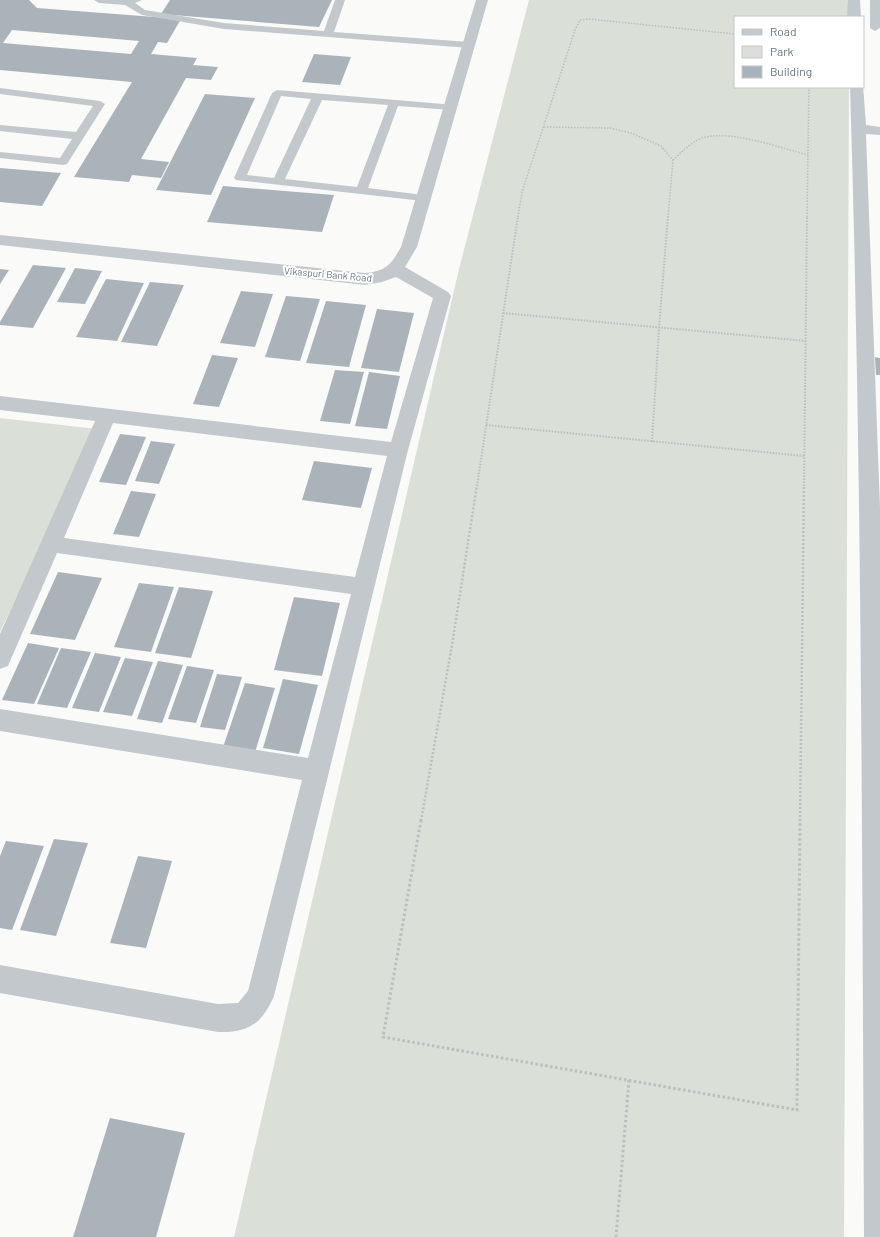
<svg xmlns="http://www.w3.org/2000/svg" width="880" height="1237" viewBox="0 0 880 1237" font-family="Barlow,sans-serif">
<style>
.green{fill:#dadfd7}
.building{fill:#aab3b9;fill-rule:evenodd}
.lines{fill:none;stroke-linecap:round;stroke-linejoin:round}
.path-far3{stroke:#bbbfc2;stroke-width:1.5;stroke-dasharray:1.5 1.5;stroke-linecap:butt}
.path-far2{stroke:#bbbfc2;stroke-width:2;stroke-dasharray:1.5 1.5;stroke-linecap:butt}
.path-far1{stroke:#bbbfc2;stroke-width:2.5;stroke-dasharray:2 2;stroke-linecap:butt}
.path{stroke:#bbbfc2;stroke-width:3;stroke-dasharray:2.5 2.5;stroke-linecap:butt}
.service{fill:#c3c8cc;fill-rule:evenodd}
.minor{fill:#c3c8cc;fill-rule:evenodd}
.labels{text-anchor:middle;stroke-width:4;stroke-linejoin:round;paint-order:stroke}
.far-street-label{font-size:10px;fill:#657683;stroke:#fff}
</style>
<rect width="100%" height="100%" fill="#fafaf8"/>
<!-- green -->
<g class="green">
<polygon points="529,0 849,0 849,17 735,17 735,87 849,87 844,1237 234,1237 459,269"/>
<polygon points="0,418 97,429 0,632"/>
</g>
<!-- building -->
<g class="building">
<path d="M 0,0 L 29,0 L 37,8 L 181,19 L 167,43 L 158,42 L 151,54 L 197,58 L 193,65 L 218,67 L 211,80 L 186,78 L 141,159 L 169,162 L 161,178 L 132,175 L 129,182 L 74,177 L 132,82 L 0,70 ZM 12,30 L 139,41 L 131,54 L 3,43 Z"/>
<polygon points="170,0 332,0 319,27 161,14"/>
<polygon points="314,54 351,57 340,85 302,82"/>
<polygon points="205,94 255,98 211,195 156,190"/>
<polygon points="0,168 61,173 42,206 0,202"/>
<polygon points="223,186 334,195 322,232 207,222"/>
<polygon points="33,265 66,268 33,328 0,325 0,322"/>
<polygon points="75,268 102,271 85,304 57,302"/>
<polygon points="0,269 9,270 0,284"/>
<polygon points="106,279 144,283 117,341 76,337"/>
<polygon points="150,282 184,285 157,346 121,342"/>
<polygon points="241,291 273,294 255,347 220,343"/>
<polygon points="286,296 320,299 300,361 265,357"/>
<polygon points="326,301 366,305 349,367 306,363"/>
<polygon points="377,309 414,313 399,372 361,368"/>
<polygon points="212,355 238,358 219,407 193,404"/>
<polygon points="875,357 880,358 880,375 876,375"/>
<polygon points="335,370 364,372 350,424 320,421"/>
<polygon points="369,372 400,376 387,429 355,426"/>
<polygon points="120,434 146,437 126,485 99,482"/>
<polygon points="151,441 175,444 159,484 135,481"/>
<polygon points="314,461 372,468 361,508 302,500"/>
<polygon points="131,491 156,494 139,537 113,534"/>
<polygon points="58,572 102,578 75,640 30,634"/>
<polygon points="139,583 174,587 151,652 114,647"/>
<polygon points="179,587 213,591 191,658 155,653"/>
<polygon points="294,597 340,603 322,676 274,670"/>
<polygon points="28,643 59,648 34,704 2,700"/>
<polygon points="61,648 91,652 67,708 37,704"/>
<polygon points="95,653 121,657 99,712 72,708"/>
<polygon points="125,658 153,662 132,716 103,712"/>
<polygon points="158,661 183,665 162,723 137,719"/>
<polygon points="187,666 214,670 196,723 168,719"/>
<polygon points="217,674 242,677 225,730 200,727"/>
<polygon points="283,679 318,685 299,754 263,748"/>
<polygon points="245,683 275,688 255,752 223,747"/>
<polygon points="54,839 88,843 56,936 20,930"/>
<polygon points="6,841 44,846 12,930 0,928 0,856"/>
<polygon points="138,856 172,861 146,948 110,943"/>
<polygon points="110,1118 185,1133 156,1237 73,1237"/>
</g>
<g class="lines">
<!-- path-far3 -->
<g class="path-far3">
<polyline points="544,127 610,128 631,133 661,146 673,160 668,217"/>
<path d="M 673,160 C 682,152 691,142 702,138 C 729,129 781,148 808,155"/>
<polyline points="518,217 522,192 575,30 580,20 589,19 735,34"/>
<polyline points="807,217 809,87"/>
</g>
<!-- path-far2 -->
<g class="path-far2">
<polyline points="503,313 806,341"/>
<polyline points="486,425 804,456"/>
<polyline points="652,442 659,328 668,216"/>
<polyline points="477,486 518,216"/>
<polyline points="804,486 807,216"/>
</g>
<!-- path-far1 -->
<g class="path-far1">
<polyline points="421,821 452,645 477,485"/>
<polyline points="800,821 804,485"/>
</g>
<!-- path -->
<g class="path">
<polyline points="421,820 383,1037 797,1110 800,820"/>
<polyline points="616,1237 629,1080"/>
</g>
<!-- service -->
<g class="service">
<polygon points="94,0 142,0 135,3 145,10 224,23 324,31 335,0 345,0 334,32 469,42 474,45 469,48 224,29 142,15 125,5 99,3"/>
<polygon points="870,0 880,0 880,28 875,31 870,28"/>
<polygon points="0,88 100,101 105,104 67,164 63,165 0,158 0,152 60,158 72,139 0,131 0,125 76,132 93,106 0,94"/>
<path d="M 277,90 L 455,105 L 456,107 L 451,110 L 398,106 L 368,188 L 423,195 L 427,196 L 429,198 L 427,200 L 423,201 L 236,180 L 234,178 L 272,93 ZM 281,96 L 311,99 L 274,178 L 247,175 ZM 322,100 L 388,105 L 357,187 L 285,179 Z"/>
</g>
<!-- minor -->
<g class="minor">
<path d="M 476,0 L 488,0 L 417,247 L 405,267 L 448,292 L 451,296 L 408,450 L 274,996 C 262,1024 248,1033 218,1032 L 0,993 L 0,965 L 218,1004 L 238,1003 L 248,991 L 302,780 L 0,731 L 0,709 L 308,758 L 351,594 L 57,553 L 8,666 L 0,669 L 0,634 L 95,421 L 0,410 L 0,396 L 391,442 L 433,298 L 396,277 L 382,282 L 365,285 L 0,245 L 0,235 L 365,273 C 386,271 391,265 401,247 ZM 113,423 L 387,456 L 355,577 L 64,538 Z"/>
<polygon points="848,0 860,0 861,17 847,17"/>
<path d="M 863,85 L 866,125 L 880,127 L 880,135 L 866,134 L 880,508 L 880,1237 L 864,1237 C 862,854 862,469 850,87 L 863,87 Z"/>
</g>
</g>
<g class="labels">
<!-- far-street labels -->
<g class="far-street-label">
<text transform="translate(328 274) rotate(5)" y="4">Vikaspuri Bank Road</text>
</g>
</g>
<!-- legend -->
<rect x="734" y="16" width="130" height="72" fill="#ffffff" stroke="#c1c8cd"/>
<rect x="742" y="29" width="20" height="6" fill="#c3c8cc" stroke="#c1c8cd"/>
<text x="770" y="36" font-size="12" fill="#657683">Road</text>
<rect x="742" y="46" width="20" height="12" fill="#dadfd7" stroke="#c1c8cd"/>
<text x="770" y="56" font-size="12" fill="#657683">Park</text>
<rect x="742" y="66" width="20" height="12" fill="#aab3b9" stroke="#c1c8cd"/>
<text x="770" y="76" font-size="12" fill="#657683">Building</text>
</svg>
